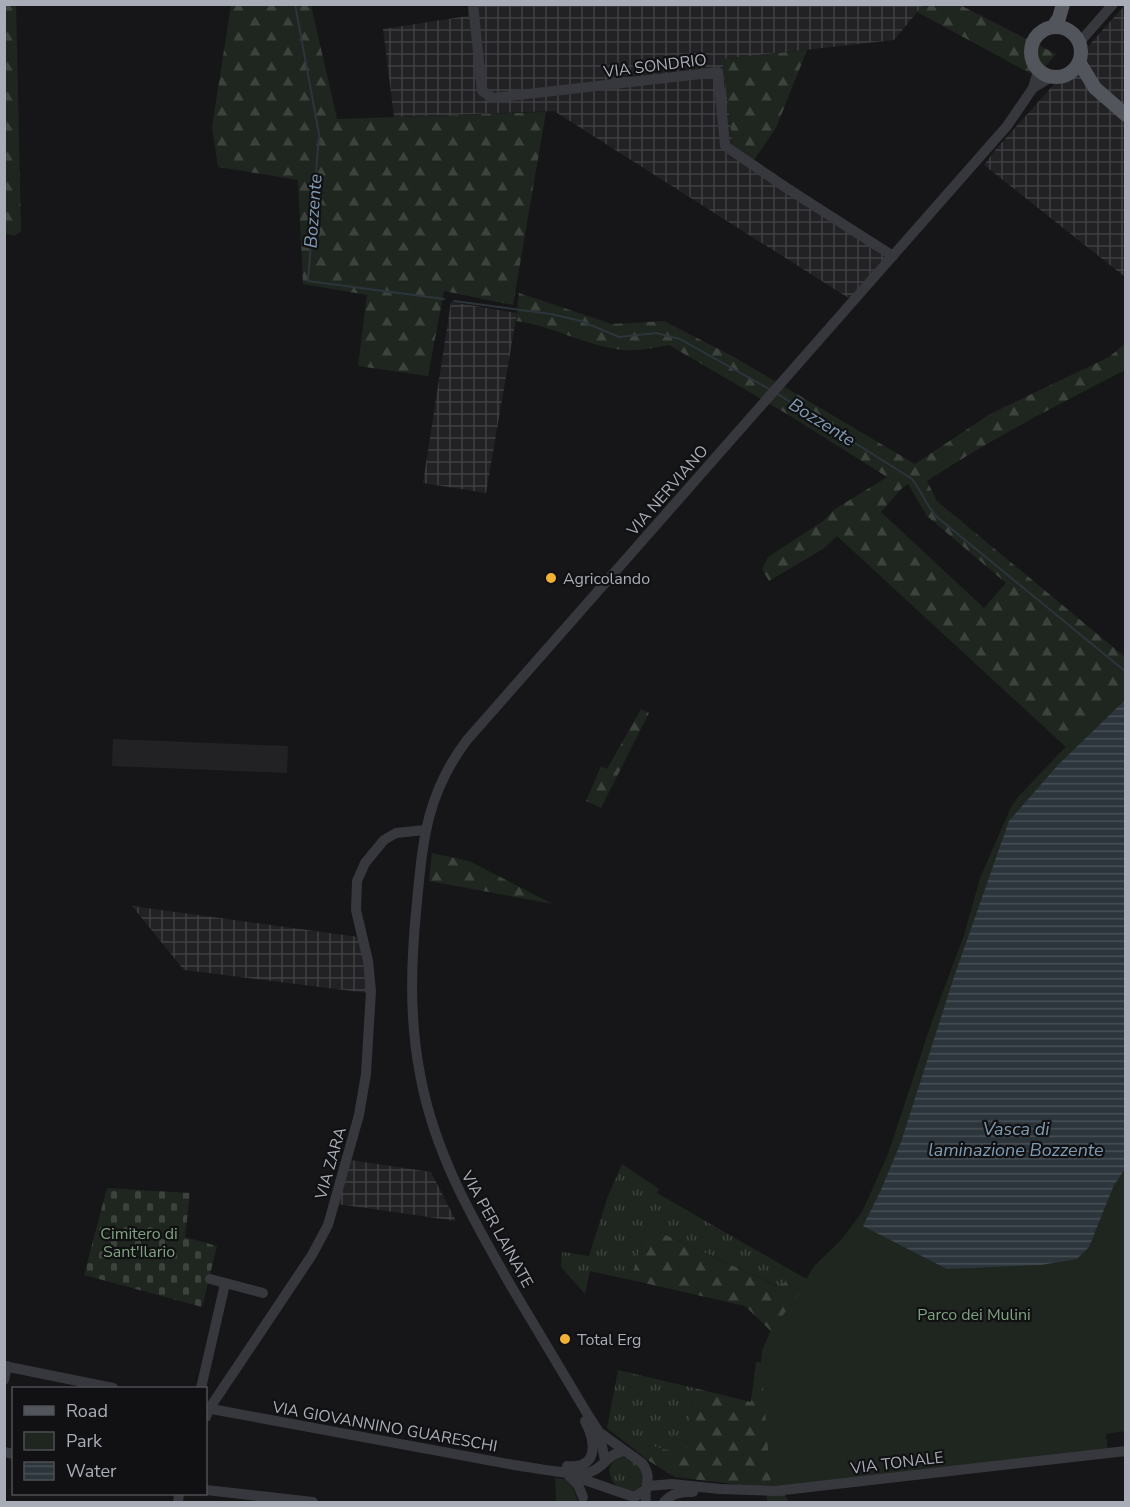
<svg xmlns="http://www.w3.org/2000/svg" width="1130" height="1507" viewBox="0 0 1130 1507" font-family="'Nunito Sans',sans-serif">
<style>
.built{fill:#222225}
.industrial{fill:url(#industrial-grid)}
.grass{fill:url(#grass-tufts)}
.forest{fill:url(#forest-firs);fill-rule:evenodd}
.cemetery{fill:url(#cemetery-stones)}
.park{fill:#1e261f}
.water{fill:url(#water-rules)}
.lines{fill:none;stroke-linecap:round;stroke-linejoin:round}
.stream{stroke:#2c353c;stroke-width:2}
.minor{stroke:#37383d;stroke-width:10}
.major{stroke:#53555c;stroke-width:14}
.poi-dot{fill:#f2b134;stroke:#111113;stroke-width:2}
.labels{text-anchor:middle;stroke-width:4.5;stroke-linejoin:round;paint-order:stroke}
.street-label{font-size:16px;fill:#a8adb8;stroke:#111113}
.poi-label{font-size:16px;fill:#a8adb8;stroke:#111113;text-anchor:start}
.park-label{font-size:16px;fill:#7fa381;stroke:#111113}
.water-label{font-size:18px;font-style:italic;fill:#7f9bb3;stroke:#111113}
</style>
<defs>
<pattern id="industrial-grid" width="8" height="8" patternUnits="userSpaceOnUse" patternTransform="scale(1.5)"><rect width="8" height="8" fill="#222225"/><path d="M0 4h8M4 0v8" fill="none" stroke="#3f3f43"/></pattern>
<pattern id="grass-tufts" width="24" height="20" patternUnits="userSpaceOnUse" patternTransform="scale(1.5)"><rect width="24" height="20" fill="#1e261f"/><path d="M3 7l-1-3M5 7V3M7 7l1-3M15 17l-1-3M17 17v-4M19 17l1-3" fill="none" stroke="#3c433d"/></pattern>
<pattern id="forest-firs" width="22" height="20" patternUnits="userSpaceOnUse" patternTransform="scale(1.5)"><rect width="22" height="20" fill="#1e261f"/><path d="M5 1l3.5 6h-7zM16 11l3.5 6h-7z" fill="#3c433d"/></pattern>
<pattern id="cemetery-stones" width="16" height="16" patternUnits="userSpaceOnUse" patternTransform="scale(1.5)"><rect width="16" height="16" fill="#1e261f"/><path d="M2 7V4a2 2 0 0 1 4 0v3zM10 15v-3a2 2 0 0 1 4 0v3z" fill="#3c433d"/></pattern>
<pattern id="water-rules" width="6" height="5" patternUnits="userSpaceOnUse" patternTransform="scale(1.5)"><rect width="6" height="5" fill="#2c353c"/><path d="M0 2.5h6" fill="none" stroke="#485056"/></pattern>
</defs>
<rect width="100%" height="100%" fill="#161618"/>
<!-- built -->
<polygon class="built" points="113,739 288,746 287,773 112,766"/>
<!-- industrial -->
<g class="industrial">
<polygon points="468,4 923,5 894,40 723,59 733,146 891,251 850,299 554,111 394,117 383,29 468,16"/>
<polygon points="1125,5 1125,277 984,165 996,149"/>
<polygon points="451,302 517,313 486,493 423,483"/>
<polygon points="132,906 359,937 368,993 184,970"/>
<polygon points="350,1160 431,1172 456,1221 338,1204"/>
</g>
<!-- grass -->
<g class="grass">
<polygon points="622,1164 659,1189 657,1193 801,1276 778,1286 646,1226 631,1280 590,1271 585,1294 561,1267 562,1252 589,1256 608,1196"/>
<polygon points="618,1370 694,1388 686,1456 649,1445 649,1461 607,1428"/>
<path d="M 619,1457 C 636,1457 644,1467 643,1483 C 640,1487 636,1491 631,1491 C 612,1491 600,1467 619,1457 Z"/>
</g>
<!-- forest -->
<g class="forest">
<polygon points="4,5 16,5 21,231 14,236 4,233"/>
<polygon points="231,5 311,5 337,119 546,112 513,305 444,291 428,376 358,366 367,295 303,284 298,180 218,167 212,127"/>
<polygon points="923,5 960,5 1056,54 1037,77 917,12"/>
<polygon points="807,50 776,128 754,160 733,146 722,59"/>
<path d="M 519,293 L 612,324 L 664,321 L 734,357 L 915,464 L 990,414 L 1109,357 L 1125,344 L 1125,370 C 1058,405 990,439 927,481 L 937,501 L 1125,657 L 1125,689 L 1068,749 L 837,536 L 823,549 L 769,581 L 762,569 L 768,557 L 823,521 L 835,509 L 887,477 L 787,414 L 669,345 C 653,348 639,351 623,350 C 586,346 553,326 516,321 ZM 908,484 L 927,516 L 1006,583 L 984,608 L 881,512 L 901,489 Z"/>
<polygon points="641,709 649,713 601,808 586,801 601,766 607,769"/>
<polygon points="432,853 469,861 553,904 429,881"/>
<polygon points="646,1226 777,1286 801,1276 814,1282 775,1335 745,1306 631,1280"/>
<polygon points="756,1362 768,1363 778,1483 789,1502 767,1502 766,1488 675,1477 649,1461 649,1445 686,1455 694,1388 751,1402"/>
</g>
<!-- cemetery -->
<polygon class="cemetery" points="107,1188 190,1193 185,1237 217,1246 202,1307 84,1275"/>
<!-- park -->
<g class="park">
<polygon points="1125,684 1125,1431 1106,1434 1108,1449 771,1487 761,1361 762,1351 770,1332 796,1298 813,1267 841,1240 862,1212 888,1154 932,1021 964,935 980,878 1011,807 1018,797"/>
<polygon points="555,1478 565,1479 573,1488 578,1502 556,1502"/>
</g>
<!-- water -->
<polygon class="water" points="1125,700 1125,1169 1114,1185 1089,1247 1077,1259 1041,1265 947,1269 863,1226 881,1190 901,1142 954,977 1009,821 1058,765"/>
<g class="lines">
<!-- stream -->
<g class="stream">
<polyline points="295,4 319,134 308,281 444,299"/>
<polyline points="454,301 551,314 581,321 619,337 656,333 680,339 771,390"/>
<path d="M 776,393 L 912,479 C 922,492 926,505 937,517 L 1126,672"/>
</g>
<!-- minor -->
<g class="minor">
<polyline points="473,4 482,91 493,98 718,72 725,146 785,187 893,256"/>
<polyline points="1079,43 1113,4"/>
<polyline points="1033,88 1051,77"/>
<polyline points="210,1279 263,1293"/>
<polyline points="4,1366 113,1388"/>
<polyline points="4,1380 7,1366"/>
<polyline points="201,1388 225,1284"/>
<path d="M 206,1408 L 514,1465 C 531,1467 575,1477 590,1472 C 607,1466 605,1454 625,1451"/>
<polyline points="206,1417 209,1409 312,1255 328,1225 359,1115 366,1074 371,991 368,961 356,910 357,881 365,863 384,840 396,833 425,830"/>
<polyline points="599,1432 605,1460"/>
<polyline points="4,1452 14,1454"/>
<path d="M 567,1466 C 599,1469 596,1442 585,1421"/>
<polyline points="569,1476 578,1485 583,1497"/>
<polyline points="576,1477 631,1496 636,1496 645,1490"/>
<polyline points="648,1486 672,1484 720,1489 775,1491 1126,1451"/>
<polyline points="206,1490 313,1502"/>
<polyline points="178,1502 179,1494"/>
<path d="M 646,1502 C 643,1485 654,1480 642,1463 L 599,1432 L 588,1415 C 562,1372 537,1329 511,1286 C 472,1218 434,1152 420,1074 C 409,1017 411,960 417,902 C 423,838 427,793 467,740 L 1007,126 L 1033,88 L 1038,71"/>
<path d="M 664,1502 C 672,1493 681,1492 693,1492"/>
</g>
<!-- major -->
<g class="major">
<circle cx="1056" cy="52" r="25"/>
<polyline points="1053,27 1059,18 1063,4"/>
<polyline points="1079,62 1095,88 1126,115"/>
</g>
</g>
<!-- markers -->
<g class="poi-dot">
<circle cx="551" cy="578" r="6"/>
<circle cx="565" cy="1339" r="6"/>
</g>
<g class="labels">
<!-- street labels -->
<g class="street-label">
<text transform="translate(655 65) rotate(-7)" y="6">VIA SONDRIO</text>
<text transform="translate(667 490) rotate(-49)" y="6">VIA NERVIANO</text>
<text transform="translate(330 1163) rotate(-74)" y="6">VIA ZARA</text>
<text transform="translate(498 1229) rotate(61)" y="6">VIA PER LAINATE</text>
<text transform="translate(385 1426) rotate(10)" y="6">VIA GIOVANNINO GUARESCHI</text>
<text transform="translate(897 1462) rotate(-7)" y="6">VIA TONALE</text>
</g>
<!-- poi labels -->
<g class="poi-label">
<text x="563" y="584">Agricolando</text>
<text x="577" y="1345">Total Erg</text>
</g>
<!-- park labels -->
<g class="park-label">
<text x="139" y="1239">Cimitero di<tspan x="139" dy="18">Sant'Ilario</tspan></text>
<text x="974" y="1320">Parco dei Mulini</text>
</g>
<!-- water labels -->
<g class="water-label">
<text transform="translate(313 211) rotate(-86)" y="6">Bozzente</text>
<text transform="translate(822 422) rotate(32)" y="6">Bozzente</text>
<text x="1016" y="1135">Vasca di<tspan x="1016" dy="21">laminazione Bozzente</tspan></text>
</g>
</g>
<!-- border -->
<rect width="1130" height="1507" fill="none" stroke="#a8adb8" stroke-width="12"/>
<!-- legend -->
<rect x="12" y="1387" width="195" height="108" fill="#111113" stroke="#4d4f55" stroke-width="1.5"/>
<rect x="24" y="1406" width="30" height="9" fill="#53555c" stroke="#4d4f55" stroke-width="1.5"/>
<text x="66" y="1417" font-size="18" fill="#a8adb8">Road</text>
<rect x="24" y="1432" width="30" height="18" fill="#1e261f" stroke="#4d4f55" stroke-width="1.5"/>
<text x="66" y="1447" font-size="18" fill="#a8adb8">Park</text>
<rect x="24" y="1462" width="30" height="18" fill="url(#water-rules)" stroke="#4d4f55" stroke-width="1.5"/>
<text x="66" y="1477" font-size="18" fill="#a8adb8">Water</text>
</svg>
